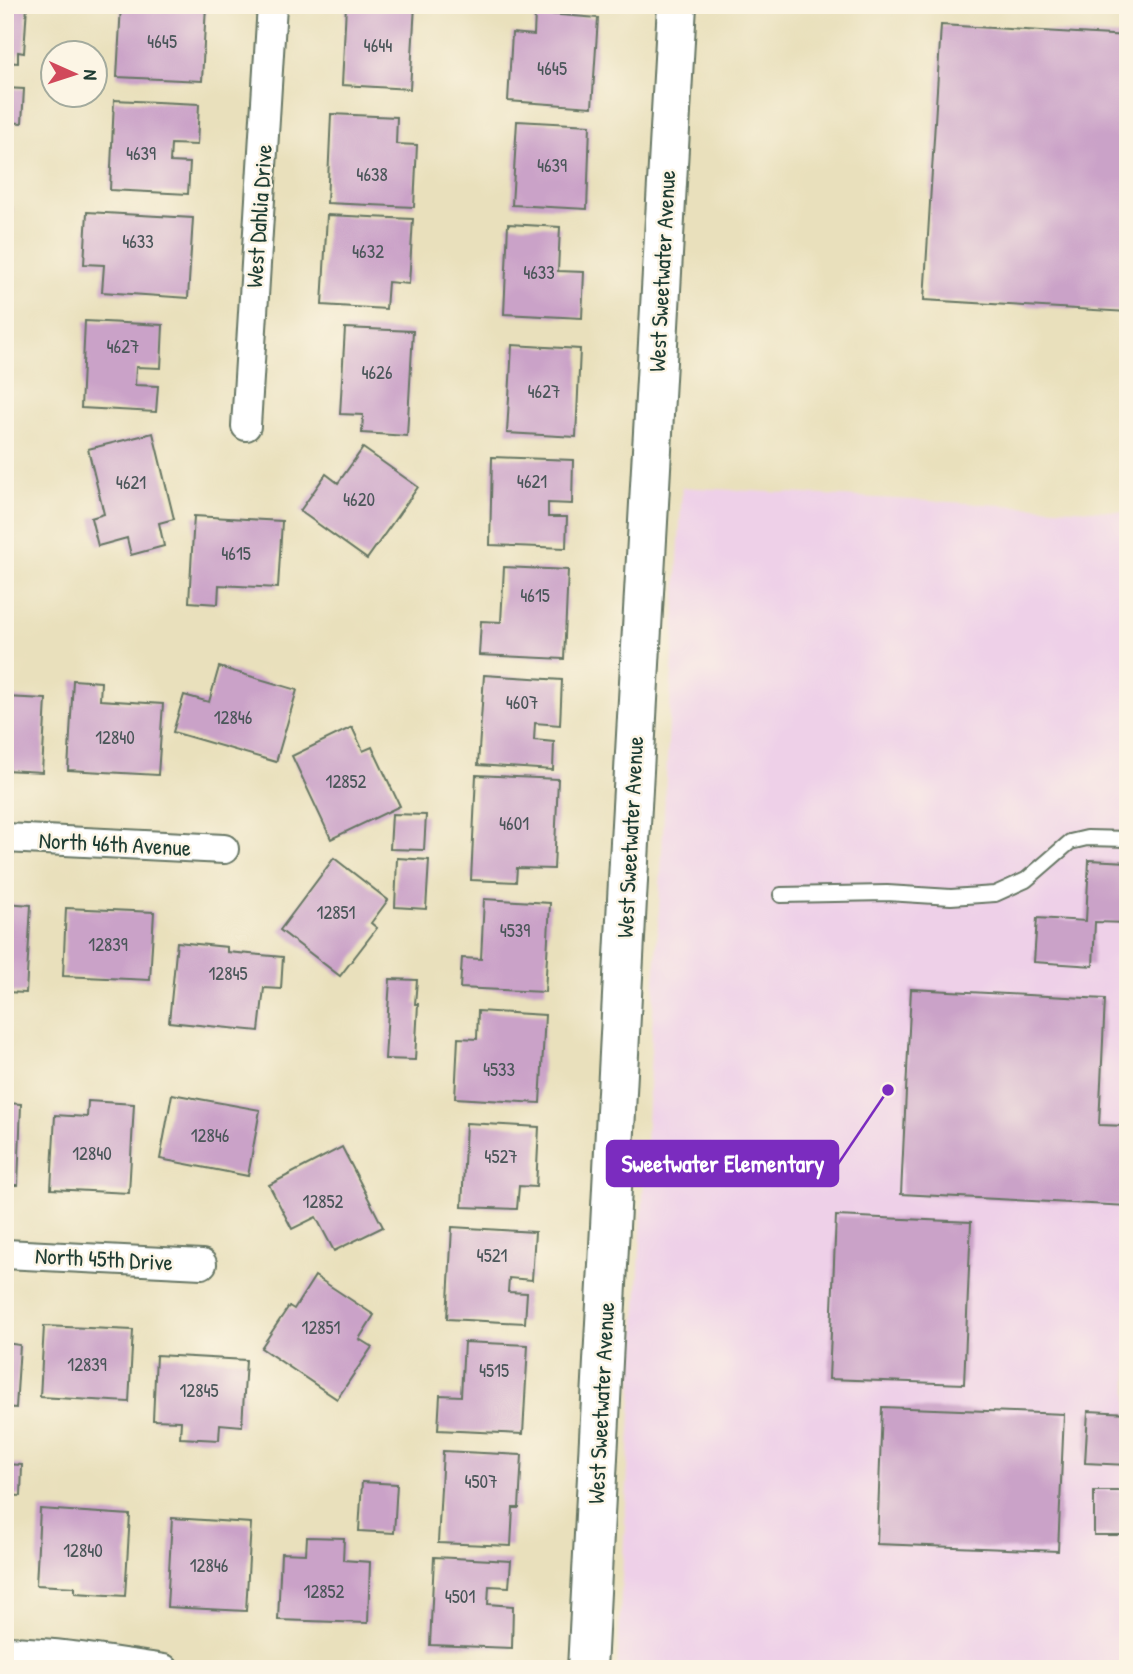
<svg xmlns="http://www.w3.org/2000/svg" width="1133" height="1674" viewBox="0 0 1133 1674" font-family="'Patrick Hand',sans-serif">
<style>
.built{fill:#eed0e8}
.building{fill:#caa2c8}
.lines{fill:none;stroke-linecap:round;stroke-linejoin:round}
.lane-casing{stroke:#667664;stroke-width:18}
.street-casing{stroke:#667664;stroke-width:32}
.secondary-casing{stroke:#667664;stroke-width:42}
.lane{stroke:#fff;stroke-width:14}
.street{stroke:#fff;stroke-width:28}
.secondary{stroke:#fff;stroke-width:38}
.labels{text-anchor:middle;stroke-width:5;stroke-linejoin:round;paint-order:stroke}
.number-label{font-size:19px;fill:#4a5659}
.street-label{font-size:23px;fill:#1f3d34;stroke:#fcf5e5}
.leader{fill:none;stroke:#7b2cbf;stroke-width:2.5}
.callout-dot{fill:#7b2cbf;stroke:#fcf5e5;stroke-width:2.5}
.callout{fill:#7b2cbf;stroke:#7b2cbf;stroke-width:2.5}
.callout-label{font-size:24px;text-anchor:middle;font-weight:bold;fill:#fff}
</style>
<rect width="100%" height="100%" fill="#fcf5e5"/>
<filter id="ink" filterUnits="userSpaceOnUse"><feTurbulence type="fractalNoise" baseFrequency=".0143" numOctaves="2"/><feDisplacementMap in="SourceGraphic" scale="14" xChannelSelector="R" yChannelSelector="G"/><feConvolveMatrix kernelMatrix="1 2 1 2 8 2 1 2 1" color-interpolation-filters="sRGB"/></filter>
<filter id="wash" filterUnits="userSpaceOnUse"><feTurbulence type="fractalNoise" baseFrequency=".00686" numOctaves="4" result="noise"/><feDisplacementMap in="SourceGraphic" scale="28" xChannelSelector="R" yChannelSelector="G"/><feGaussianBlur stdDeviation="1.57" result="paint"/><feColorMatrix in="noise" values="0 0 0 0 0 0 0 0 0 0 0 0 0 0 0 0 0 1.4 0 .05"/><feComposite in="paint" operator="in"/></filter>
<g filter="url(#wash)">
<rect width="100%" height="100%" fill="#e9e0bc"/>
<!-- built -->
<polygon class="built" points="682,487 1128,512 1128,1669 617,1669"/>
<g id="blocks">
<!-- building -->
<g class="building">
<polygon points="5,5 27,5 24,53 18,52 18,63 5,62"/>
<polygon points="121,5 206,5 202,81 117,77"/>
<polygon points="346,5 415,5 410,89 342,85"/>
<polygon points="535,13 598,18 592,107 508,101 512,33 534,35"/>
<polygon points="941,25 1128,36 1128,312 924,300"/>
<polygon points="5,88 24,89 22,123 5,122"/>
<polygon points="114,100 199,104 197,145 171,144 170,162 190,163 188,194 110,190"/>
<polygon points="331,114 397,117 396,144 417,145 414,207 327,203"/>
<polygon points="517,121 590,125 587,209 512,205"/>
<polygon points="5,207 13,207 9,294 5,294"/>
<polygon points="87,212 193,218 188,298 102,292 104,265 84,264"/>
<polygon points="327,215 413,219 409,284 388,282 386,309 322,305"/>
<polygon points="508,224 560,227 558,271 584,272 582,318 504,314"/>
<polygon points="85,321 163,325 161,368 136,367 135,385 158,386 156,412 81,408"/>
<polygon points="345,328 413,331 407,436 362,433 363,415 340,414"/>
<polygon points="512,345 580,349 576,437 507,433"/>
<polygon points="153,433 174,519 159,523 164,546 131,555 127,538 98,546 91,518 104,514 88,449"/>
<polygon points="363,448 418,487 367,559 300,511 326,474 338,483"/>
<polygon points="492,457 573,460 572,504 548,503 548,517 567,517 566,548 490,545"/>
<polygon points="194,516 282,521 278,588 219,585 218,604 189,602"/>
<polygon points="504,567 568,570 564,659 479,655 481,621 501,622"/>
<polygon points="219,667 297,690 276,762 173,732 184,695 209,702"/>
<polygon points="484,675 562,680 560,725 535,723 534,740 554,742 553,770 478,765"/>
<polygon points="73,680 101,682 100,700 163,704 158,775 68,770"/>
<polygon points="5,697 46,699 42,772 5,770"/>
<polygon points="352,727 363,751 372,747 400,806 331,839 292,756"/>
<polygon points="476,775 558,779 554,869 517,868 516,882 471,880"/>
<polygon points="392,814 426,815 424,850 390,849"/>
<polygon points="334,858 388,900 371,923 377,928 340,976 280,930"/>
<polygon points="397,858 429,860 426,909 395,907"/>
<polygon points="1089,860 1128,862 1128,923 1095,922 1093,966 1034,962 1037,918 1086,921"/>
<polygon points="484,899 550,903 545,992 460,988 462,958 481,959"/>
<polygon points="5,903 31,905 26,993 5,992"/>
<polygon points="66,908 154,912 150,980 63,976"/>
<polygon points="177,942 227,947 227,952 283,957 281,989 264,988 259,1031 169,1022"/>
<polygon points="390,979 417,980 415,1004 418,1004 415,1060 385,1059"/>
<polygon points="911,989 1105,999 1099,1125 1128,1126 1128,1206 901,1194"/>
<polygon points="478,1011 545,1015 540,1103 455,1098 458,1038 477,1039"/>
<polygon points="172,1094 260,1110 248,1176 160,1159"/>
<polygon points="88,1101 134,1104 129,1193 51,1189 55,1115 87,1117"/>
<polygon points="5,1103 21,1104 18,1185 5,1185"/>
<polygon points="466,1123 539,1127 536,1187 519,1186 517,1209 462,1207"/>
<polygon points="342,1147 383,1227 334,1251 316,1217 292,1229 269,1185"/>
<polygon points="836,1216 971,1222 964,1384 829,1379"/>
<polygon points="452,1227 535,1232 532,1280 509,1278 508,1292 527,1293 525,1323 447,1319"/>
<polygon points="315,1276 374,1315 359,1339 372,1347 337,1399 261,1348 289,1306 294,1309"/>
<polygon points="44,1326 133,1330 129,1402 40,1397"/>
<polygon points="464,1342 528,1345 523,1434 438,1430 440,1395 461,1396"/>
<polygon points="5,1343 20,1345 16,1408 5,1407"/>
<polygon points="156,1355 246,1360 242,1426 220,1424 219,1440 180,1438 181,1421 153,1420"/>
<polygon points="882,1407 1064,1414 1058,1551 877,1544"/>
<polygon points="1088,1411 1128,1413 1128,1465 1085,1463"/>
<polygon points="443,1451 522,1455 519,1508 513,1508 511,1546 438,1543"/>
<polygon points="5,1464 22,1465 21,1496 5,1495"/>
<polygon points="362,1482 397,1484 394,1533 359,1531"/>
<rect x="1094" y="1491" width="34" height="44"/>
<polygon points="40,1509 130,1515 125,1596 75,1593 75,1587 36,1585"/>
<polygon points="172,1518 251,1523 246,1611 167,1607"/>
<polygon points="307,1537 344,1538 343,1560 370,1562 368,1623 278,1620 281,1553 306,1554"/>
<polygon points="434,1557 511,1561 509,1587 489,1586 488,1604 513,1606 512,1648 430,1645"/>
</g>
</g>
</g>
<g filter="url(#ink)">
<use href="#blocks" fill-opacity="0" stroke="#667664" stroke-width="2"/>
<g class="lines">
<defs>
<polyline id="lane" points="781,895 887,893 951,897 995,894 1026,880 1070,842 1087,838 1128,839"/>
<g id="street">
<polyline points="246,426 272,5"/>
<polyline points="5,838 224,849"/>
<polyline points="5,1254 202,1264"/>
<path d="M 5,1651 C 58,1652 111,1661 164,1669"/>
</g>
<polyline id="secondary" points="587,1669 630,842 677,5"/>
</defs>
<!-- lane casing -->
<use href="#lane" class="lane-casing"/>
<!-- street casing -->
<use href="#street" class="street-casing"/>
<!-- secondary casing -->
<use href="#secondary" class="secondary-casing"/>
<!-- lane -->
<use href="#lane" class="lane"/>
<!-- street -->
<use href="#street" class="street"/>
<!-- secondary -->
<use href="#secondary" class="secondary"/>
</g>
</g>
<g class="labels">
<!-- number labels -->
<g class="number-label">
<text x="162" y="48">4645</text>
<text x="378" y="52">4644</text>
<text x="552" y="75">4645</text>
<text x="141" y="160">4639</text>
<text x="552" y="172">4639</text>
<text x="372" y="181">4638</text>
<text x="138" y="248">4633</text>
<text x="368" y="258">4632</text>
<text x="539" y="279">4633</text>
<text x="123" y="353">4627</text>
<text x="377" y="379">4626</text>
<text x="544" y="398">4627</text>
<text x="532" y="488">4621</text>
<text x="131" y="489">4621</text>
<text x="359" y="506">4620</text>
<text x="236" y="560">4615</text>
<text x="535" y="602">4615</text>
<text x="522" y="709">4607</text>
<text x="233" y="724">12846</text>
<text x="115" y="744">12840</text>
<text x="346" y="788">12852</text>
<text x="514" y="830">4601</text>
<text x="336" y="919">12851</text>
<text x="515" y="937">4539</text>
<text x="108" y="951">12839</text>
<text x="228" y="980">12845</text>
<text x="499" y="1076">4533</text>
<text x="210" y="1142">12846</text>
<text x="92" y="1160">12840</text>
<text x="501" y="1163">4527</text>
<text x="323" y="1208">12852</text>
<text x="492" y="1262">4521</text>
<text x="321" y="1334">12851</text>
<text x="87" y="1371">12839</text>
<text x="494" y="1377">4515</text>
<text x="199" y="1397">12845</text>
<text x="481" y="1488">4507</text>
<text x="83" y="1557">12840</text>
<text x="209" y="1572">12846</text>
<text x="324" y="1598">12852</text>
<text x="460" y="1603">4501</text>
</g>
<!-- street labels -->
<g class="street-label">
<text transform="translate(259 216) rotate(-86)" y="8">West Dahlia Drive</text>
<text transform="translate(662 271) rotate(-87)" y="8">West Sweetwater Avenue</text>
<text transform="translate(630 837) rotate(-87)" y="8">West Sweetwater Avenue</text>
<text transform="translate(115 844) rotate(3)" y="8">North 46th Avenue</text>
<text transform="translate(104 1259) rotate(3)" y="8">North 45th Drive</text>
<text transform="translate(601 1403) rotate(-87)" y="8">West Sweetwater Avenue</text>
</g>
</g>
<!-- callouts -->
<path class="leader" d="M888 1090L838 1164"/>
<circle class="callout-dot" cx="888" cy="1090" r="7"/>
<rect class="callout" x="607" y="1141" width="231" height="45" rx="7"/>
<g class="callout-label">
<text x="723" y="1172">Sweetwater Elementary</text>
</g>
<!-- margin -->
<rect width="1133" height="1674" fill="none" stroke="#fcf5e5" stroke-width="28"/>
<!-- north arrow -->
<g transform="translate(74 74) rotate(93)"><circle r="33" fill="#fcf5e5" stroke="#a4ab9e" stroke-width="2"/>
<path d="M0-5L12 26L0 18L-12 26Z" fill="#d1495b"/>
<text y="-10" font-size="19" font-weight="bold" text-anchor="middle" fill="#1f3d34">N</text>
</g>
</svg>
